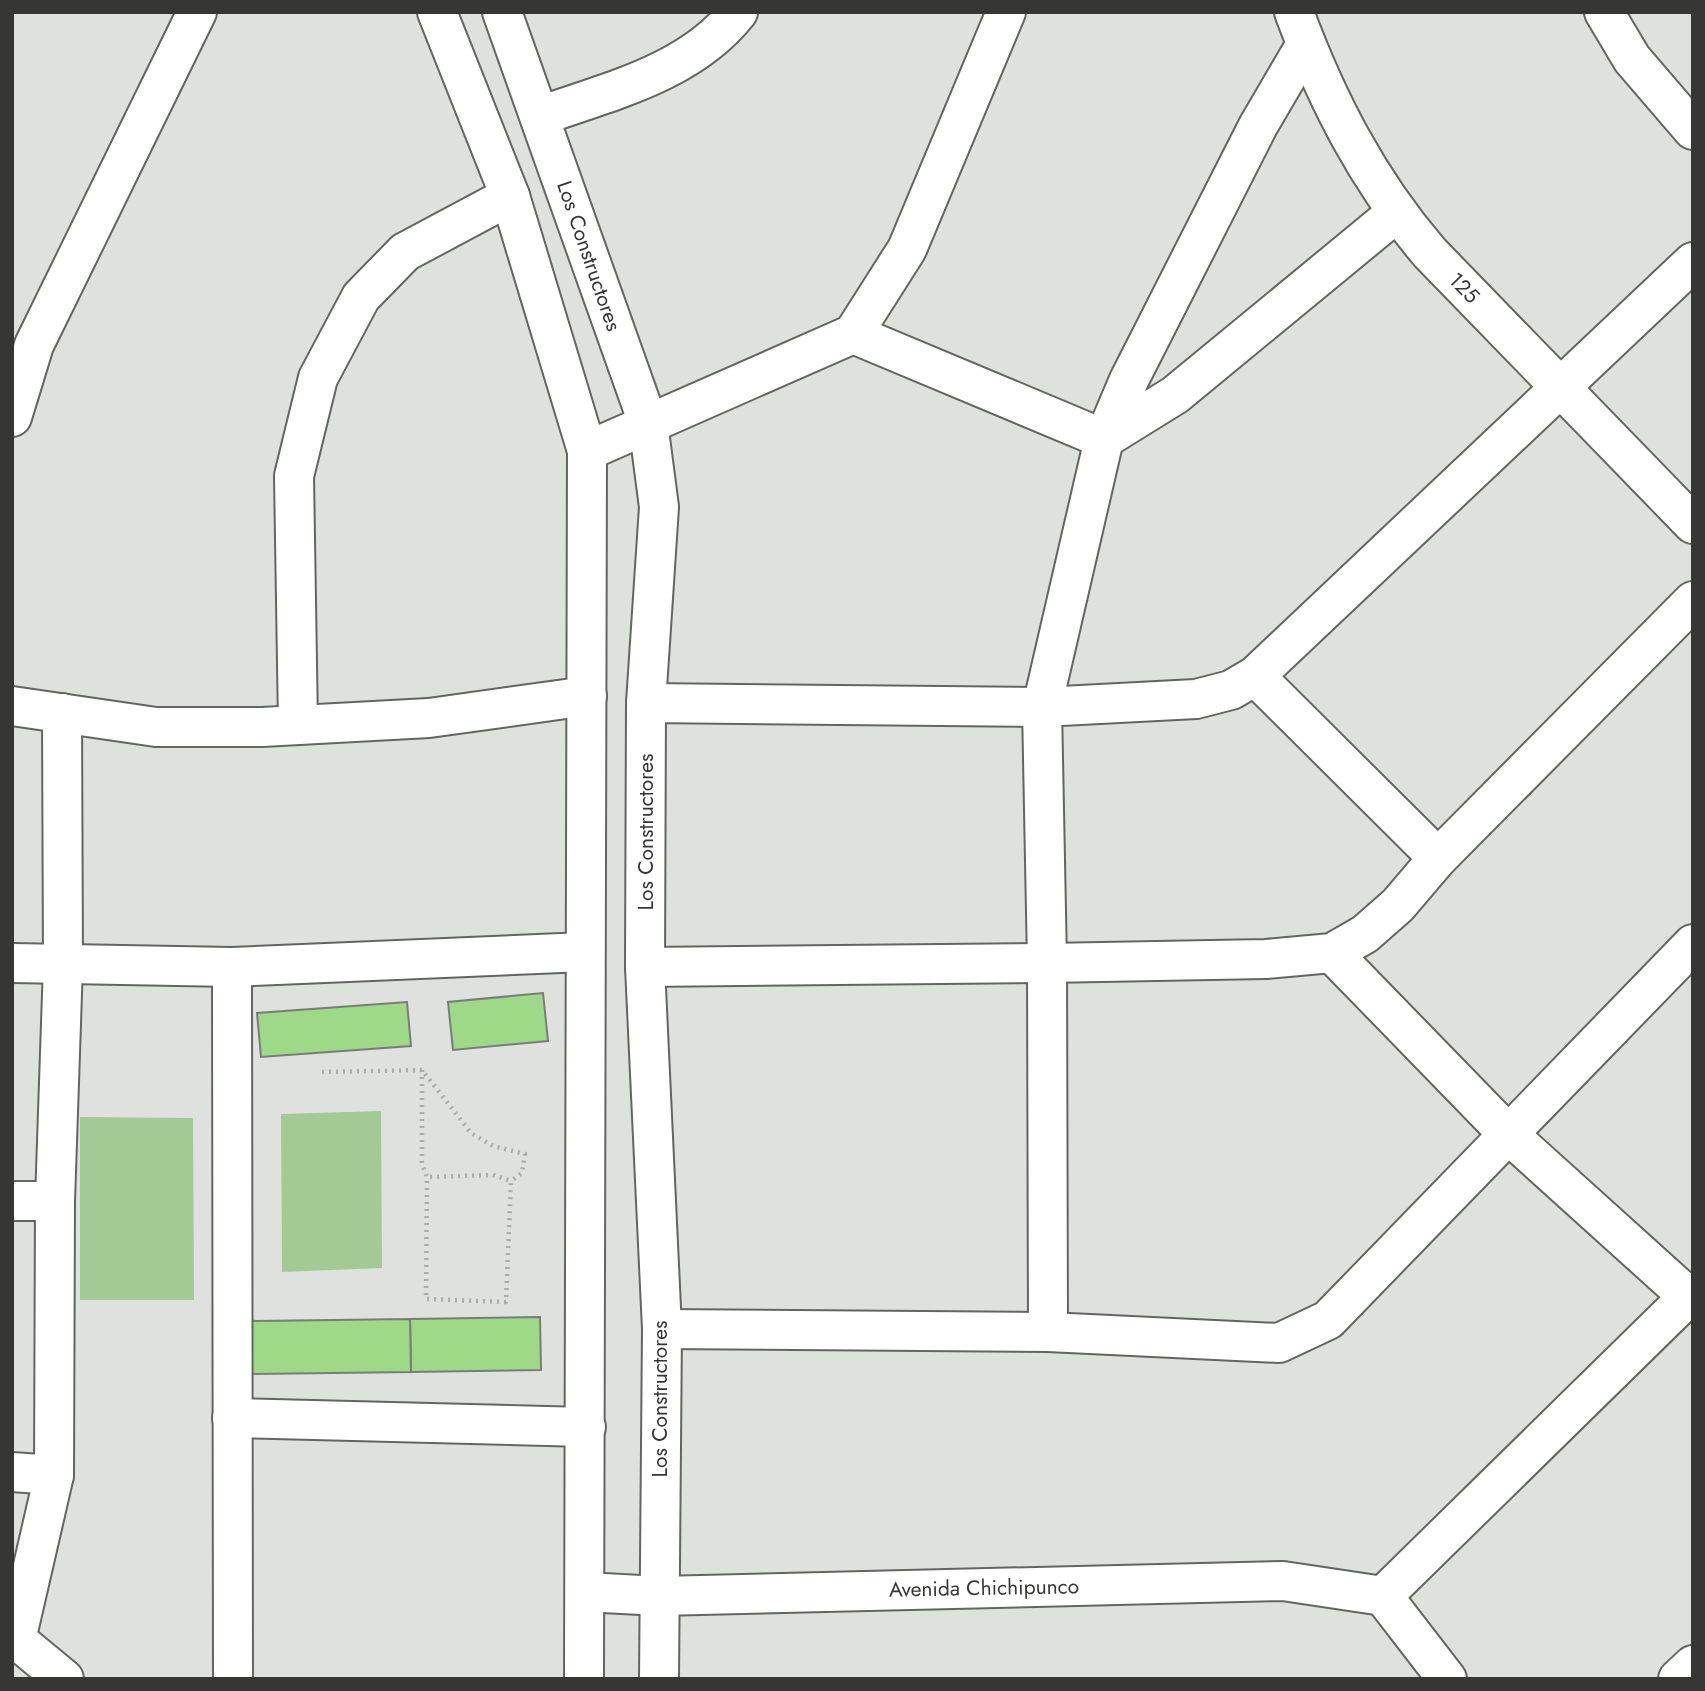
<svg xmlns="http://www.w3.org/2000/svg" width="1705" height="1691" viewBox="0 0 1705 1691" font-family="Jost,sans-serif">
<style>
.green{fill:#a3ca95}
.building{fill:#9dd986;stroke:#7a7c7a;stroke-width:2}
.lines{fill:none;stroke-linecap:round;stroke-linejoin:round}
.minor-casing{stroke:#636563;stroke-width:42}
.major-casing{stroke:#636563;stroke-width:42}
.path{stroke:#aaaca9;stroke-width:4.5;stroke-dasharray:2 5;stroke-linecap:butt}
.minor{stroke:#fff;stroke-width:38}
.major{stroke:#fff;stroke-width:38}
.labels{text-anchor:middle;stroke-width:5;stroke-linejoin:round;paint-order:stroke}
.street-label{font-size:21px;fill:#363735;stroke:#fff}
</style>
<rect width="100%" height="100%" fill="#dfe1de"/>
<!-- green -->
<g class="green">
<polygon points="381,1111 382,1268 282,1272 281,1114"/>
<polygon points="80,1117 193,1118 194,1300 80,1300"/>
</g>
<!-- building -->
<g class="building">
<polygon points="543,993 548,1041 453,1050 448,1002"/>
<polygon points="407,1002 411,1046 261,1057 257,1013"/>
<polygon points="540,1317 541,1370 411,1372 410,1319"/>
<polygon points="410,1319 411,1372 244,1374 244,1321"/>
</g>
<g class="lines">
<defs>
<g id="minor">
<path d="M 1294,12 C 1327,101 1368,181 1430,253 L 1693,524"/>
<polyline points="1604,12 1632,59 1693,130"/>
<path d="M 540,116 C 610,91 690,73 738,12"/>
<polyline points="853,334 1104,439"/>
<polyline points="12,417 34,345 197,12"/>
<polyline points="1104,439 1175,395 1396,213"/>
<polyline points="587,451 853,334 907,249 1006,12"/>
<polyline points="1255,676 1438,858"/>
<polyline points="646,703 1042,707 1196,699 1231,690 1255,676 1693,262"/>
<polyline points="12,706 156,727 262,727 429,718 587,696"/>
<polyline points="298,725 294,476 318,378 361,297 405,252 510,196"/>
<polyline points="1332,953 1508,1134 1693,1301"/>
<polyline points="12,963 232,967 585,952"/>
<polyline points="232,967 233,1679"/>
<polyline points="645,967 1047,963 1266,959 1332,953 1365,934 1398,905 1438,858 1693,601"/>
<polyline points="12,1201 55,1201"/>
<polyline points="662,1329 1048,1332 1279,1343 1328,1320 1693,944"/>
<polyline points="1048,1332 1047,963 1042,707 1104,439 1129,380 1258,126 1306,44"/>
<polyline points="232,1418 586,1427"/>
<polyline points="12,1472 54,1475"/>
<polyline points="585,1592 659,1596 1283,1581 1383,1596"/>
<polyline points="1383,1596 1693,1292"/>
<polyline points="1383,1596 1447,1679"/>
<polyline points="12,1636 64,1679"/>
<polyline points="12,1644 16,1640 54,1475 55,1201 63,964 62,713"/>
<polyline points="1678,1679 1693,1665"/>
</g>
<g id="major">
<polyline points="437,12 510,196 587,451 584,1679"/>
<polyline points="502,12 648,423 659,507 646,703 645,967 662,1329 659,1679"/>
</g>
</defs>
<!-- minor casing -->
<use href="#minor" class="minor-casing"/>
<!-- major casing -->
<use href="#major" class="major-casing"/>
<!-- path -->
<g class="path">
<polyline points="422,1070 422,1164 427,1177 426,1299 506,1302 511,1181 493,1175 427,1177"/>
<polyline points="322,1072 422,1070 471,1133 493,1146 525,1154 522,1173 511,1181"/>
</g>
<!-- minor -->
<use href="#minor" class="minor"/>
<!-- major -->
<use href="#major" class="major"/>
</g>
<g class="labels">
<!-- street labels -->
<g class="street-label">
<text transform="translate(589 256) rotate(71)" y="7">Los Constructores</text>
<text transform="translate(1464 288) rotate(46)" y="7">125</text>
<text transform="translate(646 832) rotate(-90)" y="7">Los Constructores</text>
<text transform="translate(660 1399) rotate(-90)" y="7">Los Constructores</text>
<text transform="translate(984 1588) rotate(-1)" y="7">Avenida Chichipunco</text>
</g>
</g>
<!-- border -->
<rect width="1705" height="1691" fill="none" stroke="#363735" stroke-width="28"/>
</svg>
